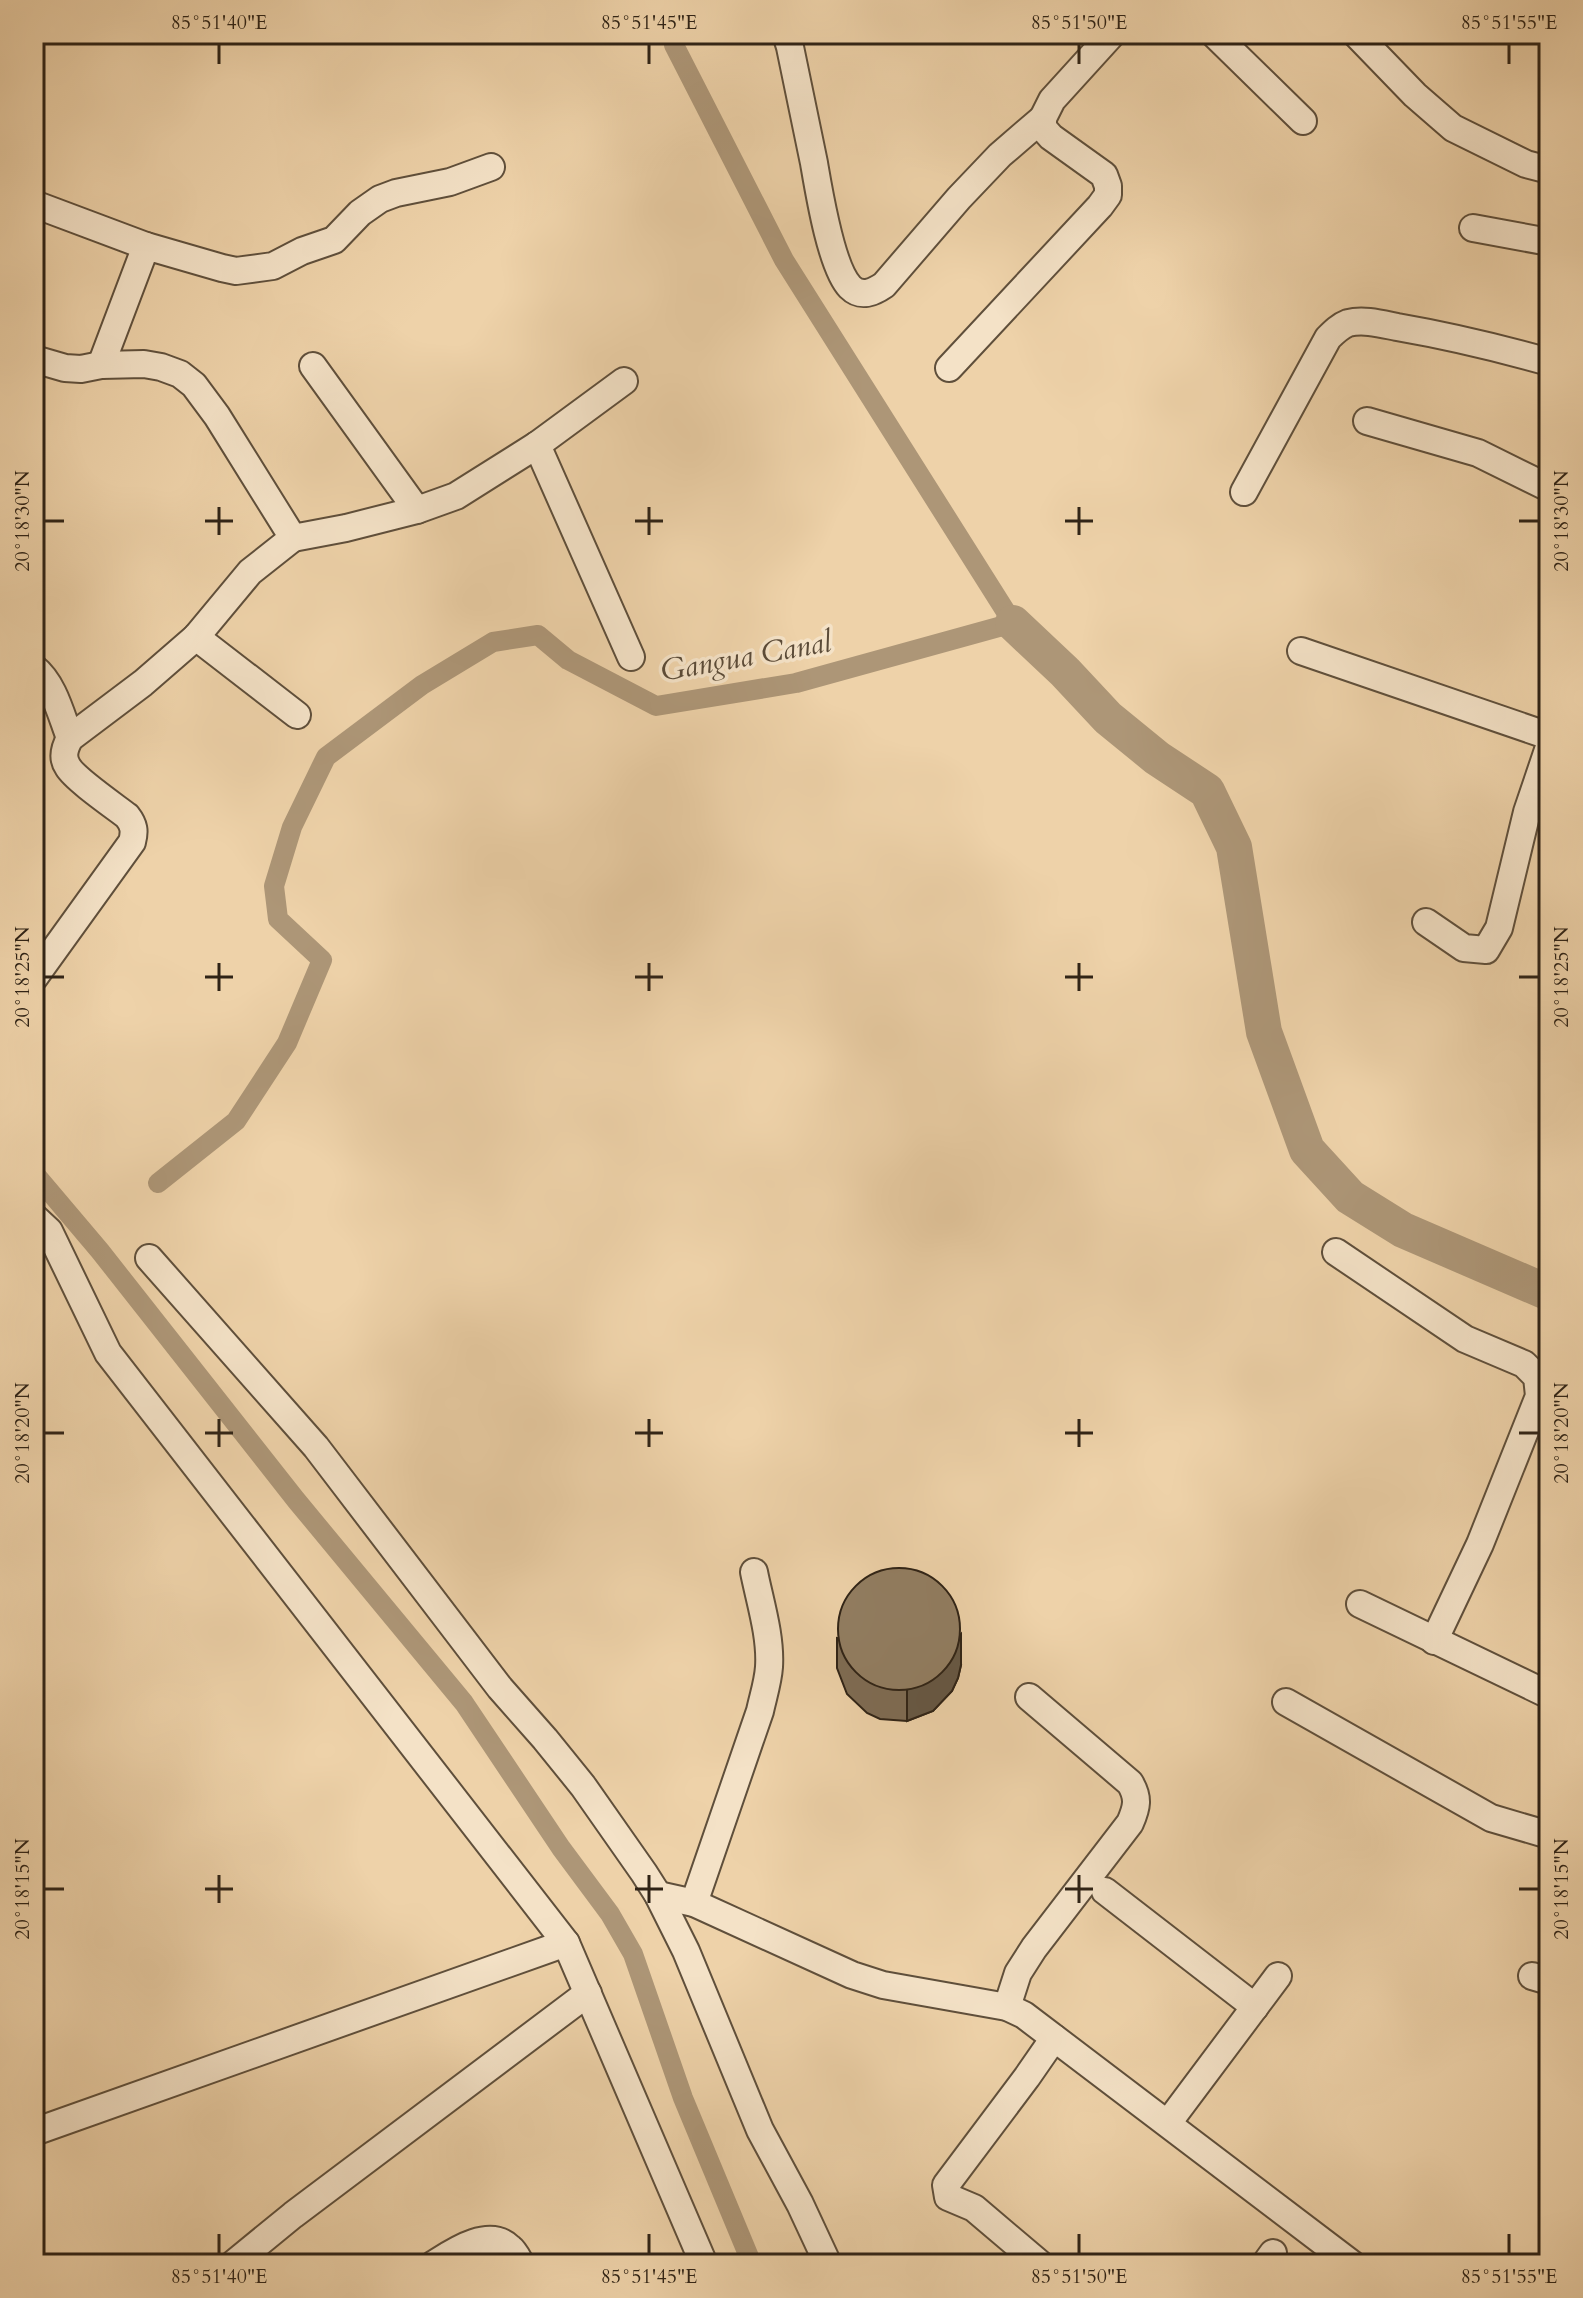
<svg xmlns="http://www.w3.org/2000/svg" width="1583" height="2298" viewBox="0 0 1583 2298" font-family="Cardo,serif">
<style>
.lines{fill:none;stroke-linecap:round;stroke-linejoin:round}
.canal{stroke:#ad9677;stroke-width:20}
.river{stroke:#ad9677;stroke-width:36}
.minor-casing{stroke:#5f4f3b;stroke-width:30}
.minor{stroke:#f4e2c7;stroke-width:26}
.wall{fill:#7e6c54;stroke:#2f2316;stroke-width:2}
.shaded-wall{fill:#665845;stroke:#2f2316;stroke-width:2}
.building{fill:#927e62;stroke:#2f2316;stroke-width:2}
.ticks{fill:none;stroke:#2f2316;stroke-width:3}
.labels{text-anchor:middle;stroke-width:7;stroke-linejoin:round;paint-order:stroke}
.water-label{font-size:30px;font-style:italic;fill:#5b4b38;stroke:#f4e2c7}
.neatline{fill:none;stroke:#2f2316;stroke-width:3}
.ticks-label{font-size:20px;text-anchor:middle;fill:#2f2316}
</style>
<rect width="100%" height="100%" fill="#eed2a9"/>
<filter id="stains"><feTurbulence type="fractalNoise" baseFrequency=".0025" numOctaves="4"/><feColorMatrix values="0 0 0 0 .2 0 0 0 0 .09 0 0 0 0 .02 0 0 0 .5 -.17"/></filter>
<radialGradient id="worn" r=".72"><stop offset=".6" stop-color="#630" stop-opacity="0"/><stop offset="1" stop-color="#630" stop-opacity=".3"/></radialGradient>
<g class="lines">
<!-- canal -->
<g class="canal">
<polyline points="34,1173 100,1251 296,1500 464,1703 561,1848 610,1914 633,1954 683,2098 752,2264"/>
<polyline points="158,1183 236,1121 287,1043 322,960 278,919 274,886 292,827 326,757 422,685 493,642 538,635 568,660 656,706 796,683 1013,623 784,260 674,45 674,34"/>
</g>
<!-- river -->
<polyline class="river" points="1013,623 1065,672 1108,718 1157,758 1207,791 1234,847 1264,1032 1307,1150 1350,1197 1403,1230 1549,1293"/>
<defs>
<g id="minor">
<path d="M 786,34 L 790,47 C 798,86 806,124 814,163 C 819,192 831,267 850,287 C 861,298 874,292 884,285 L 959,198 L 1000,155 L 1043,118"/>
<polyline points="1214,34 1303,121"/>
<polyline points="1356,34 1415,95 1453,128 1526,164 1549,170"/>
<polyline points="34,204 146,246"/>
<polyline points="1473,228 1549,242"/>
<path d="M 34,359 L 65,368 L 81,369 L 101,365 L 144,364 L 161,367 L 180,374 L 194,385 L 217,416 L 293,538 L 250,572 L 196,637 L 143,683 L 70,738 C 65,747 61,757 68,767 C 75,779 114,806 127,816 C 134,825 135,831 132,842 L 34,978"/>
<polyline points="101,365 146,246 222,268 236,271 273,266 302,251 334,240 360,213 380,199 396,193 450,182 491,167"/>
<polyline points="313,366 417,510"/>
<polyline points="949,368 1100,206 1108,195 1108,186 1104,175 1051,137 1043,128 1043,118 1052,100 1112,34"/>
<polyline points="1367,421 1478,453 1549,488"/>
<polyline points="537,445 631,657"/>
<path d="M 1244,492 L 1328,338 C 1334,332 1340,326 1348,323 C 1364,319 1382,324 1397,327 C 1449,336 1499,348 1549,362"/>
<polyline points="293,538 346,528 417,510 456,496 537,445 624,381"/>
<polyline points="196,637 297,715"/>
<polyline points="1301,651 1549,736"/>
<path d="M 34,668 C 54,684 61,715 70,738"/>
<polyline points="1426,922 1464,948 1486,950 1499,928 1527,812 1549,747"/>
<polyline points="34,1217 49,1231 108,1353 566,1943 704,2264"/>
<polyline points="1336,1252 1465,1339 1524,1364 1537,1377 1539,1396 1480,1544 1434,1641"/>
<polyline points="149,1258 316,1447 500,1688 545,1739 583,1786 644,1873 658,1895 686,1951 760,2130 800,2204 828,2264"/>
<polyline points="1360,1604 1549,1695"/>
<polyline points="1286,1702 1491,1818 1549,1835"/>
<polyline points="1105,1891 1255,2007"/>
<polyline points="658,1895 694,1903 852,1975 883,1985 1007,2007 1024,2015 1352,2264"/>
<path d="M 694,1903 L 760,1711 C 763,1697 768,1682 769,1667 C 771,1636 760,1602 754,1572"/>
<polyline points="1532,1976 1549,1981"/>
<path d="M 1007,2007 L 1018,1973 L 1034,1948 L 1130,1823 C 1137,1807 1139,1798 1130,1783 L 1029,1697"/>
<polyline points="1168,2123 1278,1976"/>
<polyline points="34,2132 566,1943"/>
<polyline points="233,2264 293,2215 588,1993"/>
<path d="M 434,2264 C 453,2252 489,2227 510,2248 C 515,2252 518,2259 521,2264"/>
<polyline points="1040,2264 974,2208 948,2197 946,2185 1027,2077 1054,2038"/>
<polyline points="1265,2264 1273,2253"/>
</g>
</defs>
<!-- minor casing -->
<use href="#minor" class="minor-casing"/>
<!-- minor -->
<use href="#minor" class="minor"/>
</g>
<!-- wall -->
<polygon class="wall" points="837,1638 961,1665 958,1678 952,1691 933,1711 907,1721 880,1719 867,1713 847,1694 837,1668"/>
<!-- shaded-wall -->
<polygon class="shaded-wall" points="961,1634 961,1665 958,1678 952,1691 933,1711 907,1721 907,1690"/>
<!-- building -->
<circle class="building" cx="899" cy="1629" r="61"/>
<!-- ticks -->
<path class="ticks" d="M 219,44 L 219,64M 649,44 L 649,64M 1079,44 L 1079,64M 1509,44 L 1509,64M 219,507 L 219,535M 649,507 L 649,535M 1079,507 L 1079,535M 44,521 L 64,521M 205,521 L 233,521M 635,521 L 663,521M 1065,521 L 1093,521M 1519,521 L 1539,521M 219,963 L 219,991M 649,963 L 649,991M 1079,963 L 1079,991M 44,977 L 64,977M 205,977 L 233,977M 635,977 L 663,977M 1065,977 L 1093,977M 1519,977 L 1539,977M 219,1419 L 219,1447M 649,1419 L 649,1447M 1079,1419 L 1079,1447M 44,1433 L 64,1433M 205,1433 L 233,1433M 635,1433 L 663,1433M 1065,1433 L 1093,1433M 1519,1433 L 1539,1433M 219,1875 L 219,1903M 649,1875 L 649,1903M 1079,1875 L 1079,1903M 44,1889 L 64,1889M 205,1889 L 233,1889M 635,1889 L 663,1889M 1065,1889 L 1093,1889M 1519,1889 L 1539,1889M 219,2234 L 219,2254M 649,2234 L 649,2254M 1079,2234 L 1079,2254M 1509,2234 L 1509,2254"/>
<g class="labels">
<!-- water labels -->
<g class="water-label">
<text transform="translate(746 656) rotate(-10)" y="10">Gangua Canal</text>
</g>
</g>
<!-- margin -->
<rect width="1583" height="2298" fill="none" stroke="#eed2a9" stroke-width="88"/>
<rect x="44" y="44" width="1495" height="2210" class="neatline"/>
<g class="ticks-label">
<text x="219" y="29">85°51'40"E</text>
<text x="649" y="29">85°51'45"E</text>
<text x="1079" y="29">85°51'50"E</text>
<text x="1509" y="29">85°51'55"E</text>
<text transform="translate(22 521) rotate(-90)" y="7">20°18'30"N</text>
<text transform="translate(1561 521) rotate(-90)" y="7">20°18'30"N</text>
<text transform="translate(22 977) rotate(-90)" y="7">20°18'25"N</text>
<text transform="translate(1561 977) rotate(-90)" y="7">20°18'25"N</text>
<text transform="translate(22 1433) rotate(-90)" y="7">20°18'20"N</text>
<text transform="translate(1561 1433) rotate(-90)" y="7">20°18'20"N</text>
<text transform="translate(22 1889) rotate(-90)" y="7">20°18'15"N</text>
<text transform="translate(1561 1889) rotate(-90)" y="7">20°18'15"N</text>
<text x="219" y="2283">85°51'40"E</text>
<text x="649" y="2283">85°51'45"E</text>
<text x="1079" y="2283">85°51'50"E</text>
<text x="1509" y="2283">85°51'55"E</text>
</g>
<rect width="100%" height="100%" filter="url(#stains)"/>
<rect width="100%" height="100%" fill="url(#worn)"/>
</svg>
